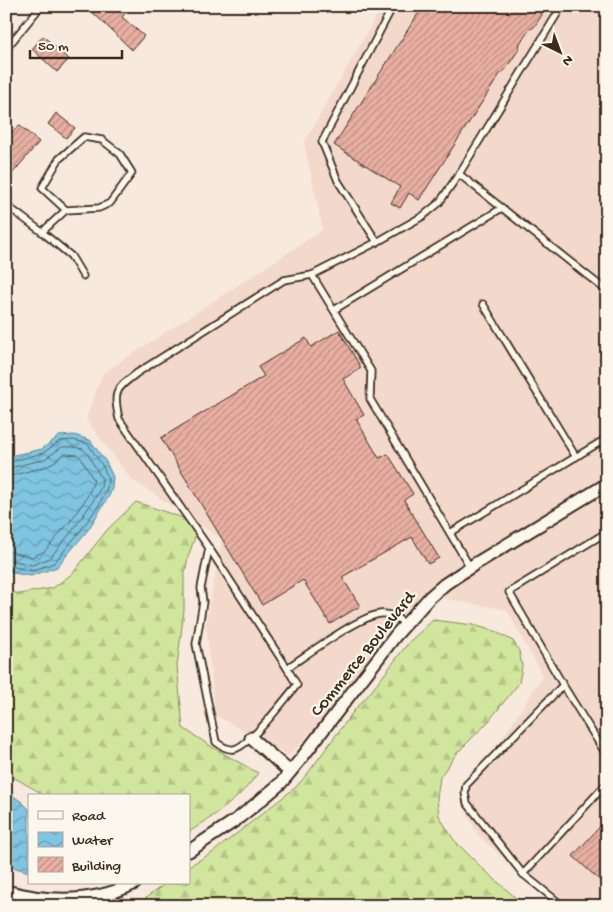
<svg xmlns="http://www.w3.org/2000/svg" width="613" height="912" viewBox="0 0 613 912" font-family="'Gochi Hand',sans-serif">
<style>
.built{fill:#f3d8cc}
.forest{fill:url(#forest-firs);stroke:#86885d}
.water{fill:url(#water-waves);stroke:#648692}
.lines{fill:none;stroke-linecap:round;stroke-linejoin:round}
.shore{stroke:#56686c;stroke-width:1}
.building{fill:url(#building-hatch);stroke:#3b2a1e}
.lane-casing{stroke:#3b2a1e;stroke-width:9}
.street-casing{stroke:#3b2a1e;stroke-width:15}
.lane{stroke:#fbf7ec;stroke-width:5.5}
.street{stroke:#fbf7ec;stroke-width:11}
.labels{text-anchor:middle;stroke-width:4.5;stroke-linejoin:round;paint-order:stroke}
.street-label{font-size:18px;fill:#3b2a1e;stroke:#fbf7ec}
</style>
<defs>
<pattern id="forest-firs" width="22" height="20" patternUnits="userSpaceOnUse" patternTransform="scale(1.25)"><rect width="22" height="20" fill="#d0e69c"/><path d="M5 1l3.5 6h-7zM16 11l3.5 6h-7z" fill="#b4c586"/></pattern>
<pattern id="water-waves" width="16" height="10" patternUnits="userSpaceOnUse" patternTransform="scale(1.25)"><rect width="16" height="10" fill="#7fc4e0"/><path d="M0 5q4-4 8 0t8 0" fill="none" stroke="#699fb5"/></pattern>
<pattern id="building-hatch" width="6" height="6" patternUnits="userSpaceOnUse" patternTransform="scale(1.25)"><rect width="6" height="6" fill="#e9afa3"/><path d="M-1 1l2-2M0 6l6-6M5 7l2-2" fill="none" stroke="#be8f84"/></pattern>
</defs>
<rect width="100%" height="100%" fill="#f7e9dd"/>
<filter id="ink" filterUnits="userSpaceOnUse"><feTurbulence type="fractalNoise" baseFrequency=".02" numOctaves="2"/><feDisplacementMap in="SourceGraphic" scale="10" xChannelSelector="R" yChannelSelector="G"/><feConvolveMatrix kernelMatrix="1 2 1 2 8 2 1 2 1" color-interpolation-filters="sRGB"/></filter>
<g filter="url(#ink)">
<!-- built -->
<polygon class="built" points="382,6 607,6 607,906 558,906 478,835 461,801 543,676 507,610 436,597 289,756 215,715 206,624 222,539 131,479 86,419 103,373 323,230 304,143"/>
<!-- forest -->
<g class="forest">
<path d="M 136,502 L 189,520 L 196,534 L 188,557 L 184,578 L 184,610 L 177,666 L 183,728 L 212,747 L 258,773 C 240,799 215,815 189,832 L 189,796 L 42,796 L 41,793 L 6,773 L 6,590 L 19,594 L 53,588 L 73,573 L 107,530 Z"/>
<polygon points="433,620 473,625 494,631 513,641 519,651 522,666 519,683 488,722 457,753 440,777 437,798 439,816 454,840 482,868 525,906 135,906 166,883 189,883 189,866 212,853 296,787 308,773 356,708 370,693 409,642"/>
</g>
<!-- water -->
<g class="water">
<polygon points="74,435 90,440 106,462 113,477 112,489 109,496 88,530 57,567 31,576 13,573 6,569 6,459 14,455 42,449 59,436"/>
<polygon points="6,791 22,802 29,809 29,872 6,865"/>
</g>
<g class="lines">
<!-- shore -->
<g class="shore">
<polyline points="6,463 43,453 60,441 74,440 88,444 102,465 108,478 107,488 99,505 78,534 54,563 32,571 6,565"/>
<polyline points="6,469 45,459 62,447 73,447 83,449 87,453 102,479 101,487 93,501 73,530 50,558 32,565 6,559"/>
<polyline points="6,477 48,466 65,454 78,455 81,458 94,481 87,497 72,519 45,551 32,557 6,551"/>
</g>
</g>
<!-- building -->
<g class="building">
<polygon points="86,6 131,6 122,17 144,36 132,50"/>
<polygon points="423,6 539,6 542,15 534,27 530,29 520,43 519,49 505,70 500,74 419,200 409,193 400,208 391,203 400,187 334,145"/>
<polygon points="43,36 69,59 57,72 32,49"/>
<polygon points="56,113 75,128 66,138 48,124"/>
<polygon points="19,125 39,142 6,181 6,140"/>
<polygon points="339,330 361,368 343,379 364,415 356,419 379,458 388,454 413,494 404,500 439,558 428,564 412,537 342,577 360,606 330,624 303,580 262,605 161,438 264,376 258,367 306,338 311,347"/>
<polygon points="607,819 607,887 573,856"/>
</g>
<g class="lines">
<defs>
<g id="lane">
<path d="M 393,6 L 322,142 L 338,181 L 377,242 L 312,275 L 284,280 L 137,373 C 115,390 113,391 119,419 L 209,548 L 287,668 C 308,654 358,617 380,614 C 389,613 399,619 405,624"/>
<polyline points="6,49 41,6"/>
<polyline points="459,174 607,291"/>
<polyline points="6,205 42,232 66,210 99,208 110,203 132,173 120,154 102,140 84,137 59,159 42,188 66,210"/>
<polyline points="42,232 71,256 83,276"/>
<polyline points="377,242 423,216 439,203 459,174 562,6"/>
<polyline points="312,275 371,371 370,399 470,567"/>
<polyline points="483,304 576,457"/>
<polyline points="334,310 502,208"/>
<polyline points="450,533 607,438"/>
<path d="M 209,548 L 201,588 L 203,602 L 196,644 L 216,742 C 221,746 227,750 234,749 C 250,746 284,700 297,685 L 287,668"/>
<polyline points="563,685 607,756"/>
<polyline points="523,874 467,803 465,793 466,785 563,685 509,592 607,532"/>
<polyline points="563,906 523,874 607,783"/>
</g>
<g id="street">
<polyline points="251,738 290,772"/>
<polyline points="189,851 236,820 261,800 281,783 300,760 396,635 430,597 445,584 475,564 607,484"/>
<path d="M 6,891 C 50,903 93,904 135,883"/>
</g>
</defs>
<!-- lane casing -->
<use href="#lane" class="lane-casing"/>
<!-- street casing -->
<use href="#street" class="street-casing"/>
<!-- lane -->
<use href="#lane" class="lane"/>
<!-- street -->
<use href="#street" class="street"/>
</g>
</g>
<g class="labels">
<!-- street labels -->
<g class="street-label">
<text transform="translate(362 653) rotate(-51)" y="6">Commerce Boulevard</text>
</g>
</g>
<!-- margin -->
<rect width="613" height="912" fill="none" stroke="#fbf7ec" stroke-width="25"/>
<rect x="12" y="12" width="588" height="887" fill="none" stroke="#3b2a1e" stroke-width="2" filter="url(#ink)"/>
<!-- legend -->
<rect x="28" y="794" width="162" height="90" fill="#fbf7ec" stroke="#aea59a"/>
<rect x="38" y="811" width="25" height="8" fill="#fbf7ec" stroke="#aea59a"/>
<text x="72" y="820" font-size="15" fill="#3b2a1e">Road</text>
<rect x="38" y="832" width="25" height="15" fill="url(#water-waves)" stroke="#aea59a"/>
<text x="72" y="844" font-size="15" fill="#3b2a1e">Water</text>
<rect x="38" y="857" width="25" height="15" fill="url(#building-hatch)" stroke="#aea59a"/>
<text x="72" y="870" font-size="15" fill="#3b2a1e">Building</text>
<!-- north arrow -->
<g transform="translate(560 52) rotate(138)" stroke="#fbf7ec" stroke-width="4" paint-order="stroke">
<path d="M0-4L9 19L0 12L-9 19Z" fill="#3b2a1e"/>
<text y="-8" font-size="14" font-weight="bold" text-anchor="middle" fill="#3b2a1e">N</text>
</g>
<!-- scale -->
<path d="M30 50v8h92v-8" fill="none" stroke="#3b2a1e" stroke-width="2.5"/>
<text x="38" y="50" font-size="15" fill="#3b2a1e" stroke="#fbf7ec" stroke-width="4" paint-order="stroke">50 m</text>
</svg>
